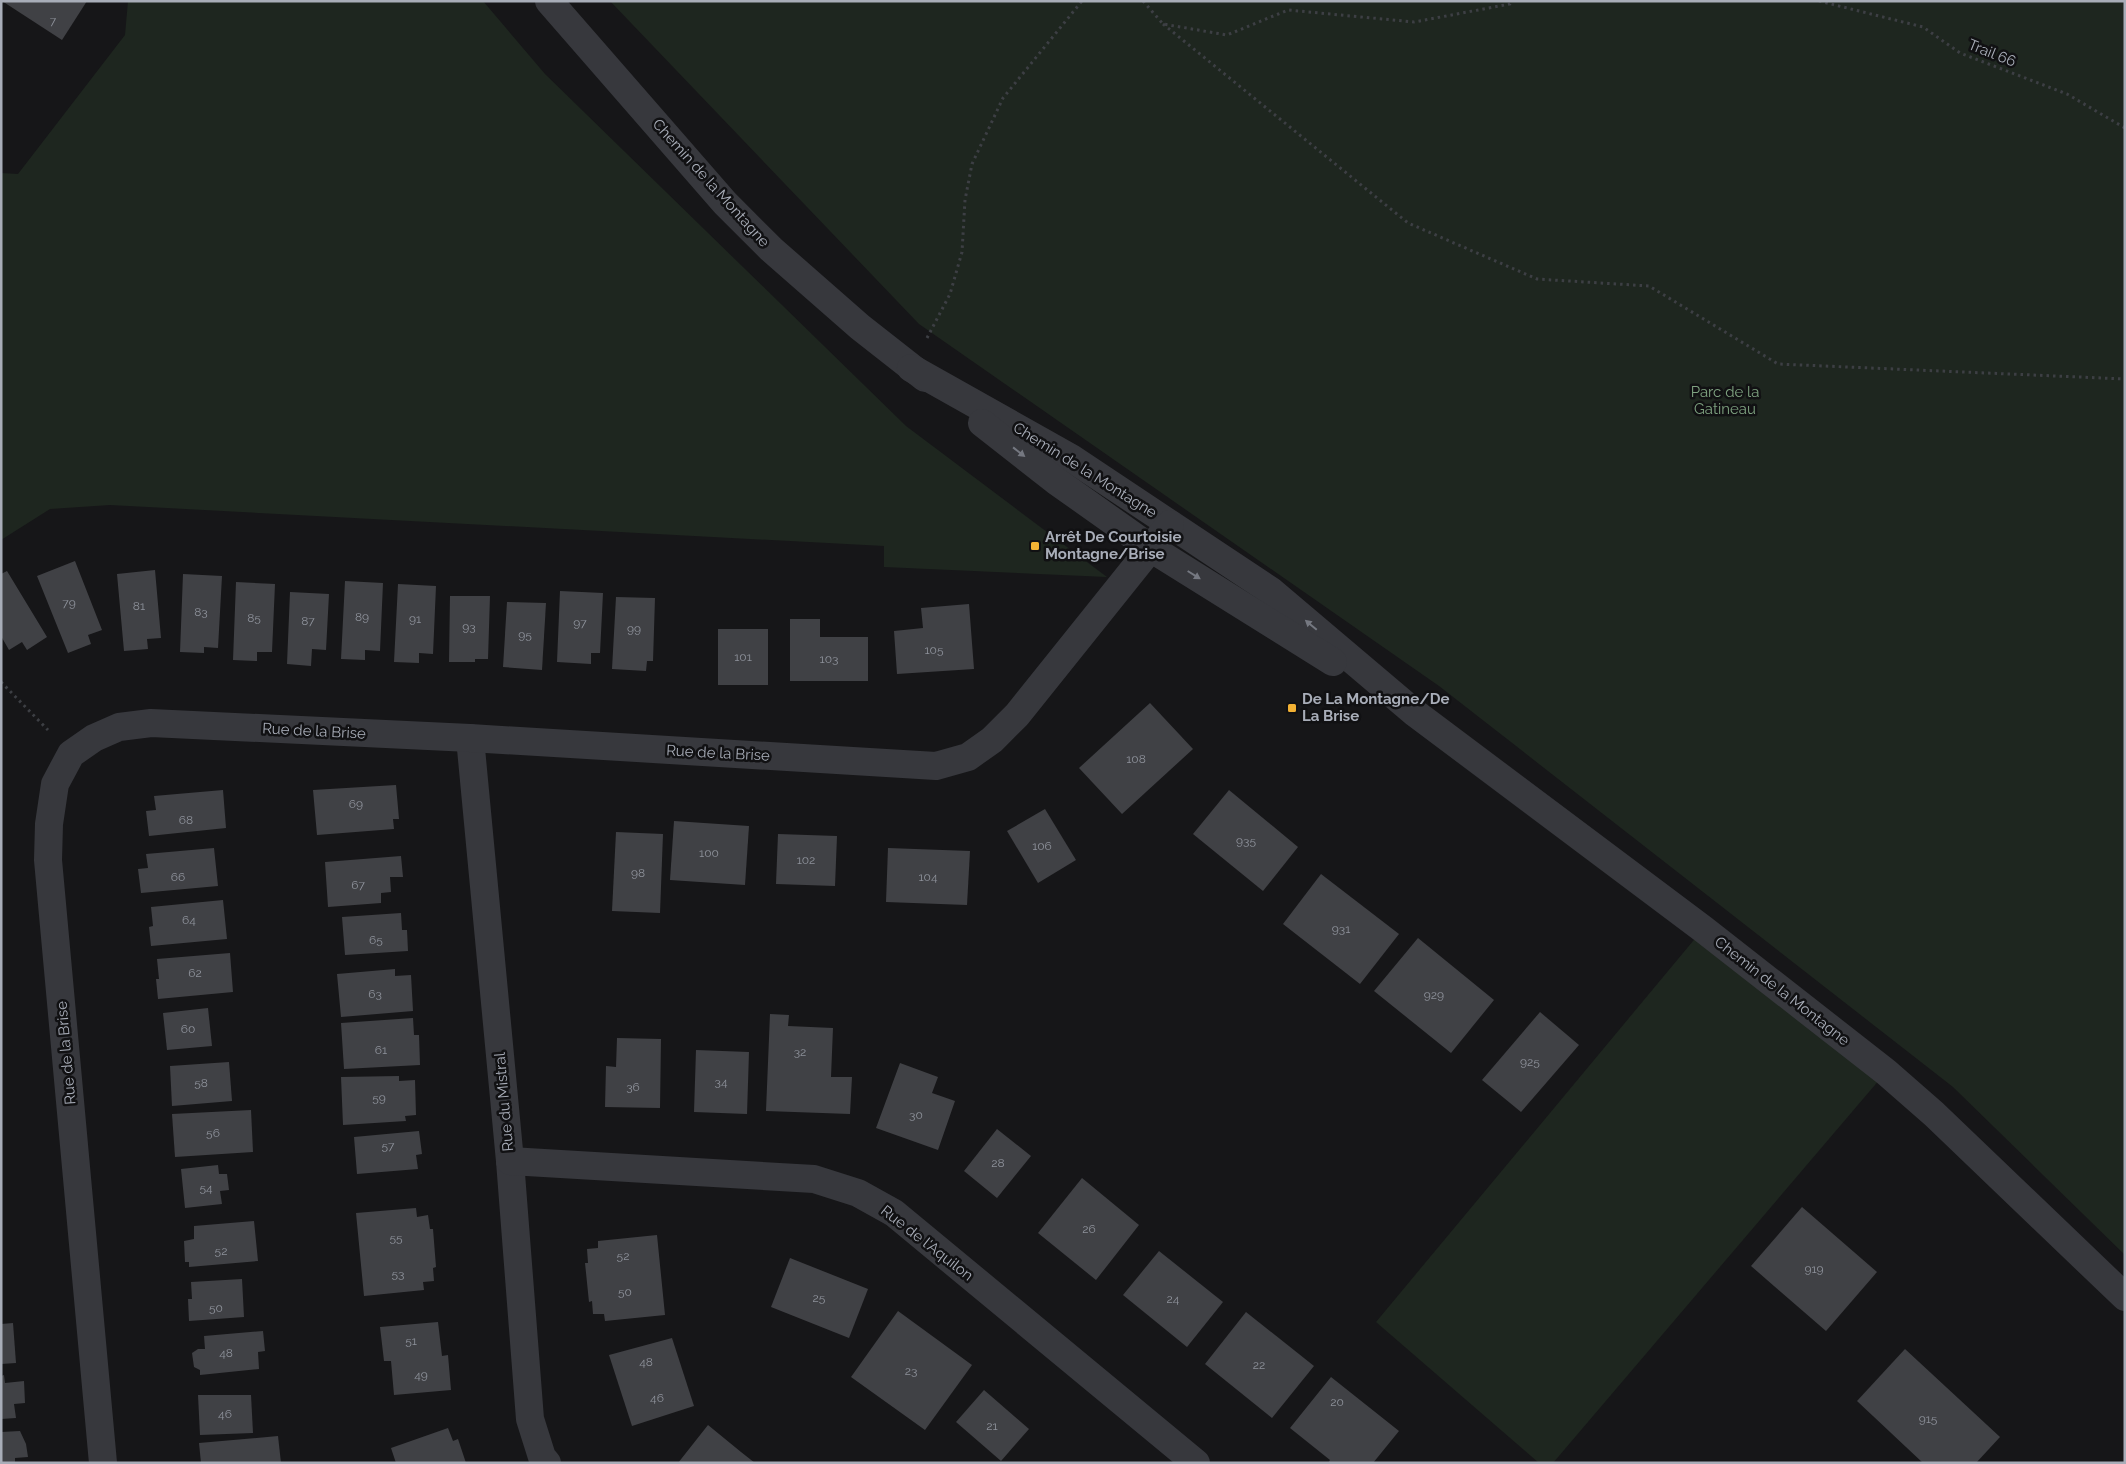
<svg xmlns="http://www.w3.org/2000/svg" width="2126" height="1464" viewBox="0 0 2126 1464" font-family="Raleway,sans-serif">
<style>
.green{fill:#1e261f}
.building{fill:#404145}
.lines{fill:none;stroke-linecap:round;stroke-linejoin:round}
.path{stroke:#3d3f44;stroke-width:3;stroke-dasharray:2.5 4;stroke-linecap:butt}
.minor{stroke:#37383d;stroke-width:28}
.oneway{fill:#757881}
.poi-dot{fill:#f2b134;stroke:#111113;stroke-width:2}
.labels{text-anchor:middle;stroke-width:5;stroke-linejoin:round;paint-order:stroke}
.number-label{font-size:12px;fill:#8e929b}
.street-label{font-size:15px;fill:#a8adb8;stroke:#111113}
.park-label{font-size:15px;fill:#7fa381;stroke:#111113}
.poi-label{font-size:15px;font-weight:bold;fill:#a8adb8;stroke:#111113;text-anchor:start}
</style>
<rect width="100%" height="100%" fill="#161618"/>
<!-- green -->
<g class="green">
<polygon points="128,1 483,1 545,74 906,426 1107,577 884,567 884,546 110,505 50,509 1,540 1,173 18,174 125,35"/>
<polygon points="610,1 2125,1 2125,1255 1953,1087 1439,686 919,324"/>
<polygon points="1703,929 1886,1072 1553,1463 1539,1463 1376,1322"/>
</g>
<!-- building -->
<g class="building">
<polygon points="2,1 87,1 62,40"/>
<polygon points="75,561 102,630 88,635 91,644 68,653 37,576"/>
<polygon points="155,570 161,638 147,639 148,649 124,651 117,574"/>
<polygon points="7,571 47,637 27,650 22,642 9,650 1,636 1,574"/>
<polygon points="183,574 222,576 218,648 204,647 204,653 180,652"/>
<polygon points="345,581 383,583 380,651 365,650 365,660 341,659"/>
<polygon points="236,582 275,584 272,652 257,652 257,661 233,660"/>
<polygon points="398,584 436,586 433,654 419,653 419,663 394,662"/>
<polygon points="560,591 603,593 600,653 591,653 591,664 557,662"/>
<polygon points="290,592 329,594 326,650 312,649 311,666 287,664"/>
<polygon points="450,596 490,596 488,659 475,659 475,662 449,662"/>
<polygon points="616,597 655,598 653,661 647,661 646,671 612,669"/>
<polygon points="507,602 546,603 542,670 503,667"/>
<polygon points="969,604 974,669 897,674 894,631 923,628 921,608"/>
<polygon points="790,619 820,619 820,637 868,637 868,681 790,681"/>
<rect x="718" y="629" width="50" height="56"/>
<polygon points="1150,703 1193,749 1122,814 1079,768"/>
<polygon points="396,785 399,819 393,819 394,829 317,835 313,790"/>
<polygon points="223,790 226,828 149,836 146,811 156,810 154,796"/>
<polygon points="1229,790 1298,847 1263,891 1193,834"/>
<polygon points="1045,809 1076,860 1038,883 1007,831"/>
<polygon points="674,821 749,826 745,885 670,880"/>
<polygon points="616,832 663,834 660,913 612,911"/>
<polygon points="778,834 837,836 835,886 776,884"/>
<polygon points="214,848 218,886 141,893 138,869 148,868 146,854"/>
<polygon points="888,848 970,851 967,905 886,902"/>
<polygon points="401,856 403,877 390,877 391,892 381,893 381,903 328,907 325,862"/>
<polygon points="1321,874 1399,934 1360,984 1283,924"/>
<polygon points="223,900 227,939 151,946 149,927 153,926 151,907"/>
<polygon points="401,913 402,930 407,930 408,951 345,955 342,917"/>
<polygon points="1418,938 1494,1000 1451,1053 1374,991"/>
<polygon points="230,953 233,992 158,999 156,979 159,979 157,959"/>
<polygon points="395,969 395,976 411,975 413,1011 341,1017 337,974"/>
<polygon points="208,1008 212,1046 167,1050 163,1013"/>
<polygon points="1540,1012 1579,1045 1521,1112 1482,1080"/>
<polygon points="770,1014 789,1015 788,1026 833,1028 831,1077 852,1077 850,1114 766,1111"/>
<polygon points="413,1018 414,1035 419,1035 420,1065 344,1069 341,1023"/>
<polygon points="617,1038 661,1039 660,1108 605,1107 606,1066 616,1067"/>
<polygon points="696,1050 749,1052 747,1114 694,1112"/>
<polygon points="229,1062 232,1101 172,1106 170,1066"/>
<polygon points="900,1063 938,1077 932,1093 955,1101 938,1150 876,1128"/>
<polygon points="399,1076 399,1081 415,1080 416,1115 405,1116 406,1121 343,1125 341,1077"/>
<polygon points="251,1110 253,1152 175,1157 172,1114"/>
<polygon points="997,1129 1031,1156 997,1198 964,1171"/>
<polygon points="419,1131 422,1154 416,1155 418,1169 357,1174 354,1137"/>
<polygon points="218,1165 219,1174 227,1174 229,1190 220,1191 222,1204 185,1208 181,1169"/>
<polygon points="1082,1178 1139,1225 1096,1280 1038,1233"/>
<polygon points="1802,1207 1877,1272 1826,1331 1751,1266"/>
<polygon points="416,1208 417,1217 428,1215 430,1229 433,1229 436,1267 433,1268 434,1281 423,1282 424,1290 364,1296 356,1213"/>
<polygon points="254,1221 258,1261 189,1267 189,1262 185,1262 184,1241 194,1239 194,1226"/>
<polygon points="657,1235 665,1315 605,1321 604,1314 593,1314 592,1301 589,1302 585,1263 588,1263 587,1249 598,1248 598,1241"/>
<polygon points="1159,1251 1223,1302 1187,1347 1123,1295"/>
<polygon points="790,1258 868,1289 849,1338 771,1307"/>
<polygon points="242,1279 244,1317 189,1321 188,1299 192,1299 191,1282"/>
<polygon points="898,1311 972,1365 925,1430 851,1377"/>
<polygon points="1246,1312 1314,1366 1272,1418 1205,1364"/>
<polygon points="438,1322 442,1356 448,1355 451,1390 394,1395 391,1361 384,1361 380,1327"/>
<polygon points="13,1323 16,1363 1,1364 1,1324"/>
<polygon points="263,1331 265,1351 258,1352 259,1369 200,1375 200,1370 194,1367 192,1353 198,1349 205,1349 204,1336"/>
<polygon points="672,1338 694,1406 632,1426 609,1355"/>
<polygon points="1905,1349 2000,1437 1976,1463 1923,1463 1857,1401"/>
<polygon points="4,1375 5,1383 24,1381 25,1403 14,1404 16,1418 1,1419 1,1376"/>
<polygon points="1331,1377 1399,1431 1373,1463 1328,1463 1330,1460 1290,1428"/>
<polygon points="984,1390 1029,1429 1001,1461 956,1422"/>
<polygon points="198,1395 251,1395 253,1433 200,1435"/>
<polygon points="708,1425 741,1452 755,1463 678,1463"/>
<polygon points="448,1428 453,1441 458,1439 466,1463 396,1463 391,1448"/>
<polygon points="20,1431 26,1444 28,1457 15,1458 15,1463 1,1463 1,1432"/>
<polygon points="278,1436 281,1463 201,1463 199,1443"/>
</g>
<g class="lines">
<!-- path -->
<g class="path">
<polyline points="1143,1 1163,24 1227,35 1288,10 1414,22 1510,4 1512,1"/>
<polyline points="1819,1 1923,27 1960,53 2067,94 2125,128"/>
<polyline points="1163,24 1408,223 1537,279 1649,286 1778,364 2125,379"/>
<polyline points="927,338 950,294 962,252 965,200 972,164 1003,98 1082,1"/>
<polyline points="1,682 48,730"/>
</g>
<!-- minor -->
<g class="minor">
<polyline points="549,1 725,203 771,249 860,327 925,378"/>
<polyline points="911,368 1071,458 1271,591 1415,713 1703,929 1886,1072 1934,1114 2125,1297"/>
<polyline points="982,423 1056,481 1152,549 1333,662"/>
<polyline points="470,738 510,1161 530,1419 542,1457 547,1463"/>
<polyline points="510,1161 814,1179 858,1193 894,1213 1196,1463"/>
<polyline points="103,1463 48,860 49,824 55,784 71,754 94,738 119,727 151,723 470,738 936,766 968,757 992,740 1017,715 1170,524"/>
</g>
</g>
<!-- one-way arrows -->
<defs><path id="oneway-solid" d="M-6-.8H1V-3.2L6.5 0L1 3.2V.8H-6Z" transform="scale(1.25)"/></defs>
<g class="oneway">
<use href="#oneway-solid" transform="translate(1019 452) rotate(38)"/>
<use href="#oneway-solid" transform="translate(1194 575) rotate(32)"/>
<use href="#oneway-solid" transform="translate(1311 625) rotate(-140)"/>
</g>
<!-- markers -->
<g class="poi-dot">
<rect x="1030" y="541" width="10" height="10" rx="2.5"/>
<rect x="1287" y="703" width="10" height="10" rx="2.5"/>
</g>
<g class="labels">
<!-- number labels -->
<g class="number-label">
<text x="53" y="25">7</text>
<text x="69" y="607">79</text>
<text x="139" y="610">81</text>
<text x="201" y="616">83</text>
<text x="362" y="621">89</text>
<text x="254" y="622">85</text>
<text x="415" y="623">91</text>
<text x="308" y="625">87</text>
<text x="580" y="627">97</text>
<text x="469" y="631">93</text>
<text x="634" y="633">99</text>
<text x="525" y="639">95</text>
<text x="934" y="654">105</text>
<text x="743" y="661">101</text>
<text x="829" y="663">103</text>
<text x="1136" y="763">108</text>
<text x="356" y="808">69</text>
<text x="186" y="824">68</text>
<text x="1246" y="845">935</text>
<text x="1042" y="850">106</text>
<text x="709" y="857">100</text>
<text x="806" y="864">102</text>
<text x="638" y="877">98</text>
<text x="178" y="881">66</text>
<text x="928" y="881">104</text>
<text x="358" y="889">67</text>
<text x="189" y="924">64</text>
<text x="1341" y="933">931</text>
<text x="376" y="944">65</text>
<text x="195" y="977">62</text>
<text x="375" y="998">63</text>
<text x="1434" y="999">929</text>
<text x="188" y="1033">60</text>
<text x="381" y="1054">61</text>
<text x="800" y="1056">32</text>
<text x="1530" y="1066">925</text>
<text x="721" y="1086">34</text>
<text x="201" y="1087">58</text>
<text x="633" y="1091">36</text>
<text x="379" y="1102">59</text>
<text x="916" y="1119">30</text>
<text x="213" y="1137">56</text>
<text x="388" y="1150">57</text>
<text x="998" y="1167">28</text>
<text x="206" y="1192">54</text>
<text x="1089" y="1233">26</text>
<text x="396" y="1242">55</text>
<text x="221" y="1255">52</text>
<text x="623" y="1260">52</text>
<text x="1814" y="1273">919</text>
<text x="398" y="1278">53</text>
<text x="625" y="1296">50</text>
<text x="819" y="1302">25</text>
<text x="1173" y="1303">24</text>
<text x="216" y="1312">50</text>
<text x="411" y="1345">51</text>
<text x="226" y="1357">48</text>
<text x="646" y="1366">48</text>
<text x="1259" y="1369">22</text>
<text x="911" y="1375">23</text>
<text x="421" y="1379">49</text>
<text x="657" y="1402">46</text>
<text x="1337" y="1406">20</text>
<text x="225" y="1418">46</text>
<text x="1928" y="1423">915</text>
<text x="992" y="1430">21</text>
</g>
<!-- street labels -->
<g class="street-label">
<text transform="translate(1992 53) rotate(22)" y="5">Trail 66</text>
<text transform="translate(711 183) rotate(48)" y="5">Chemin de la Montagne</text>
<text transform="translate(1085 470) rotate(32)" y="5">Chemin de la Montagne</text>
<text transform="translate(314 731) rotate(3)" y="5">Rue de la Brise</text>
<text transform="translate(718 753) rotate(3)" y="5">Rue de la Brise</text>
<text transform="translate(1782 991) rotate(38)" y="5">Chemin de la Montagne</text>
<text transform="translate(66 1053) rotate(-95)" y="5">Rue de la Brise</text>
<text transform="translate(504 1102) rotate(-95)" y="5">Rue du Mistral</text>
<text transform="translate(927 1243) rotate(38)" y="5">Rue de l'Aquilon</text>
</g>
<!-- park labels -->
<g class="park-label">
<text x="1725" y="397">Parc de la<tspan x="1725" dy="17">Gatineau</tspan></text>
</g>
<!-- poi labels -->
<g class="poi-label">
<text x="1045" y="542">Arrêt De Courtoisie<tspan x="1045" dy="17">Montagne/Brise</tspan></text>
<text x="1302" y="704">De La Montagne/De<tspan x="1302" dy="17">La Brise</tspan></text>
</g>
</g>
<!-- border -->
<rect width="2126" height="1464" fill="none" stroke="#a8adb8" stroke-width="5"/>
</svg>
